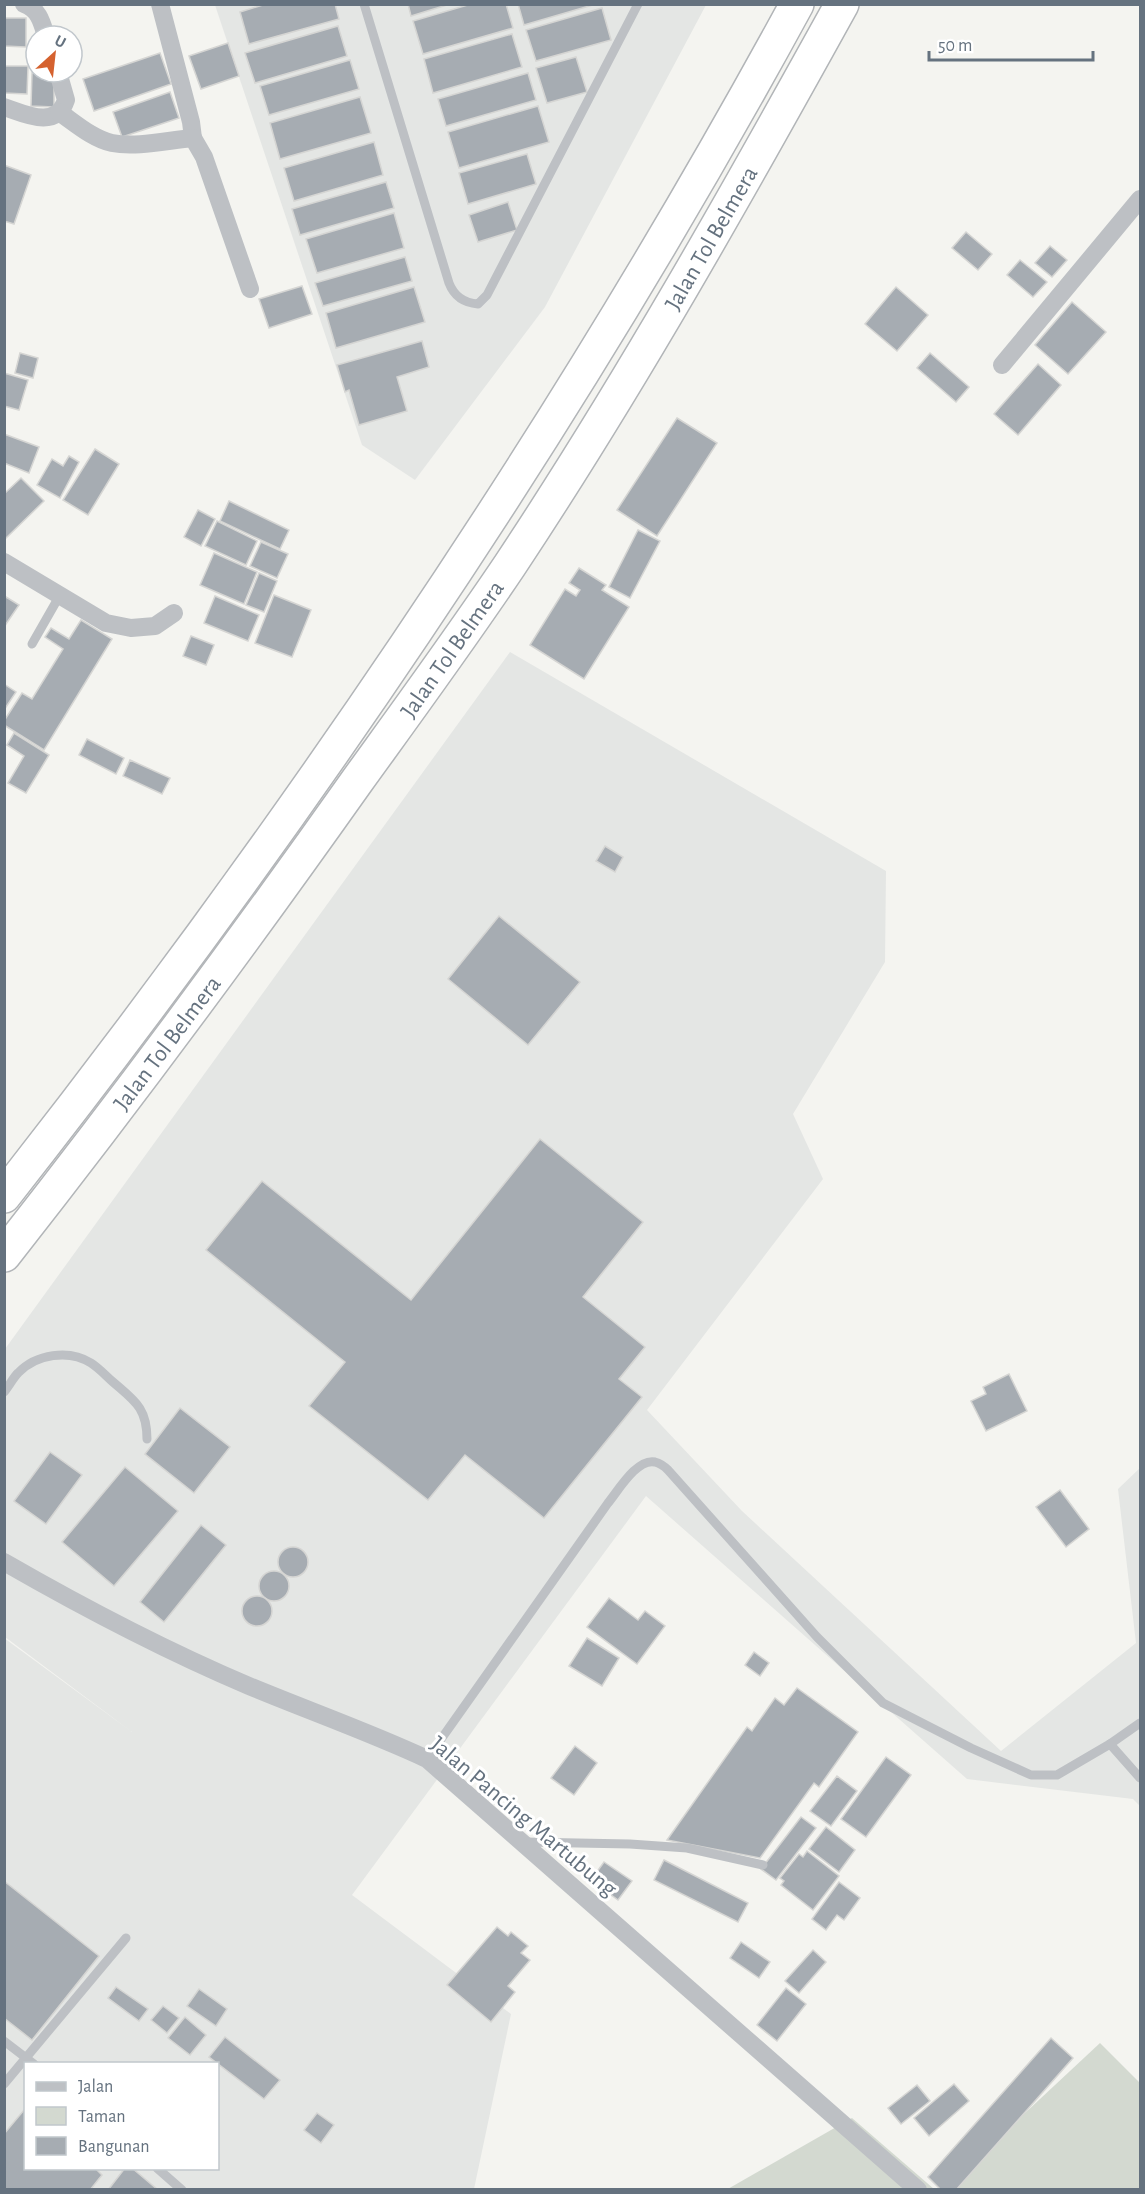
<svg xmlns="http://www.w3.org/2000/svg" width="1145" height="2194" viewBox="0 0 1145 2194" font-family="'Alegreya Sans',sans-serif">
<style>
.built{fill:#e4e6e4;fill-rule:evenodd}
.green{fill:#d3d9d0}
.building{fill:#a6acb2;stroke:#d5d5d3;stroke-width:1.5}
.lines{fill:none;stroke-linecap:round;stroke-linejoin:round}
.motorway-casing{stroke:#b2b5b8;stroke-width:36}
.service{stroke:#bdc0c4;stroke-width:9}
.minor{stroke:#bdc0c4;stroke-width:18}
.motorway{stroke:#fff;stroke-width:33}
.labels{text-anchor:middle;stroke-width:6;stroke-linejoin:round;paint-order:stroke}
.street-label{font-size:24px;fill:#65727f;stroke:#fff}
</style>
<rect width="100%" height="100%" fill="#f4f4f0"/>
<!-- built -->
<g class="built">
<polygon points="215,5 706,5 545,307 415,480 362,445"/>
<path d="M 510,652 L 886,871 L 885,962 L 793,1114 L 823,1179 L 647,1410 L 742,1511 L 1001,1751 L 1136,1643 L 1118,1489 L 1140,1468 L 1140,1806 L 1133,1799 L 967,1779 L 646,1496 L 352,1895 L 511,2014 L 474,2189 L 5,2189 L 4,1638 L 132,1732 L 5,1637 L 5,1349 ZM 26,2064 L 218,2064 L 218,2168 L 26,2168 Z"/>
</g>
<!-- green -->
<g class="green">
<polygon points="1100,2043 1140,2083 1140,2189 957,2189 1025,2113"/>
<polygon points="852,2118 934,2189 726,2190"/>
</g>
<!-- building -->
<g class="building">
<polygon points="266,4 335,4 339,19 249,44 240,12"/>
<polygon points="408,4 450,4 411,16"/>
<polygon points="471,4 506,4 513,28 423,54 413,21"/>
<polygon points="518,4 596,4 524,25"/>
<polygon points="602,8 611,40 536,61 526,30"/>
<polygon points="4,18 26,18 26,47 4,46"/>
<polygon points="338,26 347,56 255,83 245,53"/>
<polygon points="512,34 522,67 433,93 424,59"/>
<polygon points="228,43 239,76 201,89 189,56"/>
<polygon points="160,53 171,84 94,111 83,79"/>
<polygon points="576,57 587,92 547,103 536,68"/>
<polygon points="350,60 359,89 269,115 260,86"/>
<polygon points="4,66 28,66 27,94 4,93"/>
<polygon points="32,73 54,74 54,107 31,106"/>
<polygon points="528,73 536,100 446,126 438,99"/>
<polygon points="170,92 179,118 122,137 113,112"/>
<polygon points="360,97 371,133 280,159 270,123"/>
<polygon points="538,106 549,142 459,168 448,132"/>
<polygon points="374,142 383,175 294,201 284,168"/>
<polygon points="527,154 536,184 468,204 459,173"/>
<polygon points="4,165 31,175 14,224 4,221"/>
<polygon points="386,182 394,208 300,235 292,209"/>
<polygon points="508,202 517,230 478,242 469,215"/>
<polygon points="394,213 404,248 317,273 306,239"/>
<polygon points="966,232 992,254 978,270 952,248"/>
<polygon points="1050,246 1067,260 1052,277 1035,263"/>
<polygon points="405,257 412,281 323,306 315,283"/>
<polygon points="1020,260 1047,282 1033,297 1007,275"/>
<polygon points="302,286 312,314 269,328 259,299"/>
<polygon points="414,287 425,322 336,348 326,313"/>
<polygon points="896,287 928,315 897,351 865,324"/>
<polygon points="1072,302 1106,332 1068,374 1035,345"/>
<polygon points="422,341 429,367 397,377 407,411 359,425 349,390 345,392 337,365"/>
<polygon points="20,353 38,358 33,378 15,373"/>
<polygon points="930,353 969,387 956,402 917,368"/>
<polygon points="1038,364 1061,385 1018,435 994,414"/>
<polygon points="4,373 28,380 19,410 4,406"/>
<polygon points="677,418 717,443 657,536 617,510"/>
<polygon points="4,434 39,447 29,473 4,463"/>
<polygon points="95,449 119,464 88,515 63,500"/>
<polygon points="69,456 79,462 60,498 37,485 52,459 63,466"/>
<polygon points="21,478 44,501 5,539 4,494"/>
<polygon points="229,501 289,530 280,549 220,521"/>
<polygon points="198,510 215,519 201,546 184,537"/>
<polygon points="217,521 257,541 246,565 205,546"/>
<polygon points="638,530 660,541 630,598 609,587"/>
<polygon points="261,542 288,554 277,578 250,566"/>
<polygon points="214,553 257,572 244,604 200,585"/>
<polygon points="579,568 606,585 602,590 629,607 584,679 530,645 565,589 576,596 580,590 569,583"/>
<polygon points="259,573 277,581 264,612 246,605"/>
<polygon points="274,595 311,610 292,657 255,643"/>
<polygon points="215,596 259,615 248,641 204,623"/>
<polygon points="6,597 19,605 4,627 4,599"/>
<polygon points="81,620 112,639 44,750 4,725 4,721 22,693 32,699 63,649 45,637 51,628 69,639"/>
<polygon points="191,636 214,645 206,665 183,656"/>
<polygon points="4,684 16,692 4,710"/>
<polygon points="14,733 49,755 26,793 8,783 24,756 7,745"/>
<polygon points="87,739 124,758 116,774 79,755"/>
<polygon points="130,760 170,778 162,794 123,776"/>
<polygon points="605,846 623,857 615,872 596,861"/>
<polygon points="499,916 580,982 528,1045 448,979"/>
<polygon points="540,1139 643,1222 583,1297 645,1347 619,1379 642,1397 544,1518 465,1455 428,1500 309,1406 345,1362 206,1250 262,1181 411,1300"/>
<polygon points="1009,1374 1027,1411 986,1431 971,1401 986,1394 983,1387"/>
<polygon points="180,1408 230,1447 194,1493 145,1454"/>
<polygon points="50,1452 82,1475 46,1524 14,1501"/>
<polygon points="125,1467 178,1511 114,1586 62,1542"/>
<polygon points="1060,1490 1089,1529 1066,1547 1036,1507"/>
<polygon points="201,1525 226,1545 164,1622 140,1602"/>
<circle cx="293" cy="1562" r="15"/>
<circle cx="274" cy="1586" r="15"/>
<circle cx="257" cy="1611" r="15"/>
<polygon points="609,1598 638,1620 645,1611 665,1626 637,1664 587,1627"/>
<polygon points="587,1638 619,1658 602,1686 569,1666"/>
<polygon points="754,1652 769,1663 760,1676 745,1665"/>
<polygon points="797,1688 858,1732 819,1787 814,1783 760,1858 667,1840 747,1727 752,1731 775,1698 784,1705"/>
<polygon points="575,1746 597,1763 574,1795 551,1778"/>
<polygon points="886,1757 911,1775 866,1837 841,1819"/>
<polygon points="837,1776 857,1791 831,1826 810,1811"/>
<polygon points="801,1817 816,1828 776,1880 761,1869"/>
<polygon points="826,1827 855,1850 839,1872 809,1849"/>
<polygon points="807,1851 839,1876 813,1910 781,1885 784,1881 780,1878 799,1854 803,1857"/>
<polygon points="664,1860 748,1903 738,1922 654,1880"/>
<polygon points="604,1862 632,1881 618,1900 591,1880"/>
<polygon points="4,1881 99,1956 32,2040 4,2018"/>
<polygon points="839,1882 860,1898 844,1920 837,1915 826,1930 812,1919"/>
<polygon points="497,1927 508,1936 511,1932 528,1946 521,1953 530,1960 508,1986 515,1992 491,2022 447,1985"/>
<polygon points="741,1942 770,1962 759,1978 730,1958"/>
<polygon points="813,1950 826,1962 799,1993 785,1981"/>
<polygon points="116,1987 148,2009 139,2021 108,1998"/>
<polygon points="786,1988 806,2004 777,2041 757,2025"/>
<polygon points="199,1989 227,2009 216,2026 187,2006"/>
<polygon points="163,2006 179,2018 167,2033 151,2020"/>
<polygon points="185,2017 206,2035 190,2055 168,2038"/>
<polygon points="225,2037 280,2080 264,2099 209,2057"/>
<polygon points="1051,2038 1073,2058 956,2190 941,2190 928,2177"/>
<polygon points="954,2084 969,2101 929,2136 914,2118"/>
<polygon points="917,2085 930,2101 901,2124 888,2108"/>
<polygon points="24,2110 26,2112 26,2168 95,2168 102,2175 90,2190 4,2190 4,2134"/>
<polygon points="317,2113 334,2125 321,2143 304,2130"/>
<polygon points="125,2168 132,2168 158,2190 108,2190"/>
</g>
<g class="lines">
<defs>
<g id="motorway">
<path d="M 4,1196 C 300,819 568,425 797,4"/>
<path d="M 4,1255 C 126,1100 243,942 357,781 C 409,709 461,638 510,565 C 630,384 737,194 842,4"/>
</g>
</defs>
<!-- motorway casing -->
<use href="#motorway" class="motorway-casing"/>
<!-- service -->
<g class="service">
<path d="M 364,4 L 449,283 C 454,296 464,303 478,304 L 487,295 L 638,4"/>
<polyline points="32,644 60,595"/>
<path d="M 4,1392 C 9,1386 13,1378 18,1373 C 36,1354 69,1349 91,1363 C 99,1368 106,1376 113,1382 C 135,1401 147,1408 147,1439"/>
<polyline points="1110,1744 1140,1723"/>
<path d="M 427,1759 L 608,1503 C 618,1491 637,1458 655,1462 C 659,1463 665,1467 668,1470 L 817,1637 L 883,1703 L 971,1748 L 1031,1775 L 1057,1775 L 1110,1744 L 1140,1778"/>
<polyline points="525,1842 630,1844 687,1848 763,1865"/>
<polyline points="4,2041 34,2064"/>
<polyline points="4,2084 126,1938"/>
<polyline points="157,2168 182,2190"/>
</g>
<!-- minor -->
<g class="minor">
<path d="M 24,4 C 39,9 42,23 46,36"/>
<polyline points="160,4 191,122 193,138"/>
<path d="M 4,107 C 25,114 56,130 66,100 L 58,72"/>
<path d="M 59,112 C 75,123 93,139 112,143 C 136,148 169,140 193,138 L 204,157 L 250,289"/>
<polyline points="1002,365 1140,199"/>
<polyline points="4,562 106,623 131,628 155,626 174,613"/>
<path d="M 4,1562 C 84,1608 164,1650 249,1686 C 309,1711 369,1732 427,1759 L 918,2190"/>
</g>
<!-- motorway -->
<use href="#motorway" class="motorway"/>
</g>
<g class="labels">
<!-- street labels -->
<g class="street-label">
<text transform="translate(711 238) rotate(-60)" y="8">Jalan Tol Belmera</text>
<text transform="translate(452 649) rotate(-55)" y="8">Jalan Tol Belmera</text>
<text transform="translate(167 1043) rotate(-53)" y="8">Jalan Tol Belmera</text>
<text transform="translate(524 1816) rotate(40)" y="8">Jalan Pancing Martubung</text>
</g>
</g>
<!-- border -->
<rect width="1145" height="2194" fill="none" stroke="#65727f" stroke-width="12"/>
<!-- legend -->
<rect x="24" y="2062" width="195" height="108" fill="#ffffff" stroke="#c1c7cc" stroke-width="1.5"/>
<rect x="36" y="2082" width="30" height="9" fill="#bdc0c4" stroke="#c1c7cc" stroke-width="1.5"/>
<text x="78" y="2092" font-size="18" fill="#65727f">Jalan</text>
<rect x="36" y="2107" width="30" height="18" fill="#d3d9d0" stroke="#c1c7cc" stroke-width="1.5"/>
<text x="78" y="2122" font-size="18" fill="#65727f">Taman</text>
<rect x="36" y="2137" width="30" height="18" fill="#a6acb2" stroke="#c1c7cc" stroke-width="1.5"/>
<text x="78" y="2152" font-size="18" fill="#65727f">Bangunan</text>
<!-- north arrow -->
<g transform="translate(54 54) rotate(27)"><circle r="28" fill="#ffffff" stroke="#c1c7cc" stroke-width="1.5"/>
<path d="M0-4.5L10 22L0 15L-10 22Z" fill="#d5622f"/>
<text y="-9" font-size="16" font-weight="bold" text-anchor="middle" fill="#65727f">U</text>
</g>
<!-- scale -->
<path d="M929 51v9h164v-9" fill="none" stroke="#65727f" stroke-width="3"/>
<text x="938" y="51" font-size="18" fill="#65727f" stroke="#ffffff" stroke-width="4.5" paint-order="stroke">50 m</text>
</svg>
